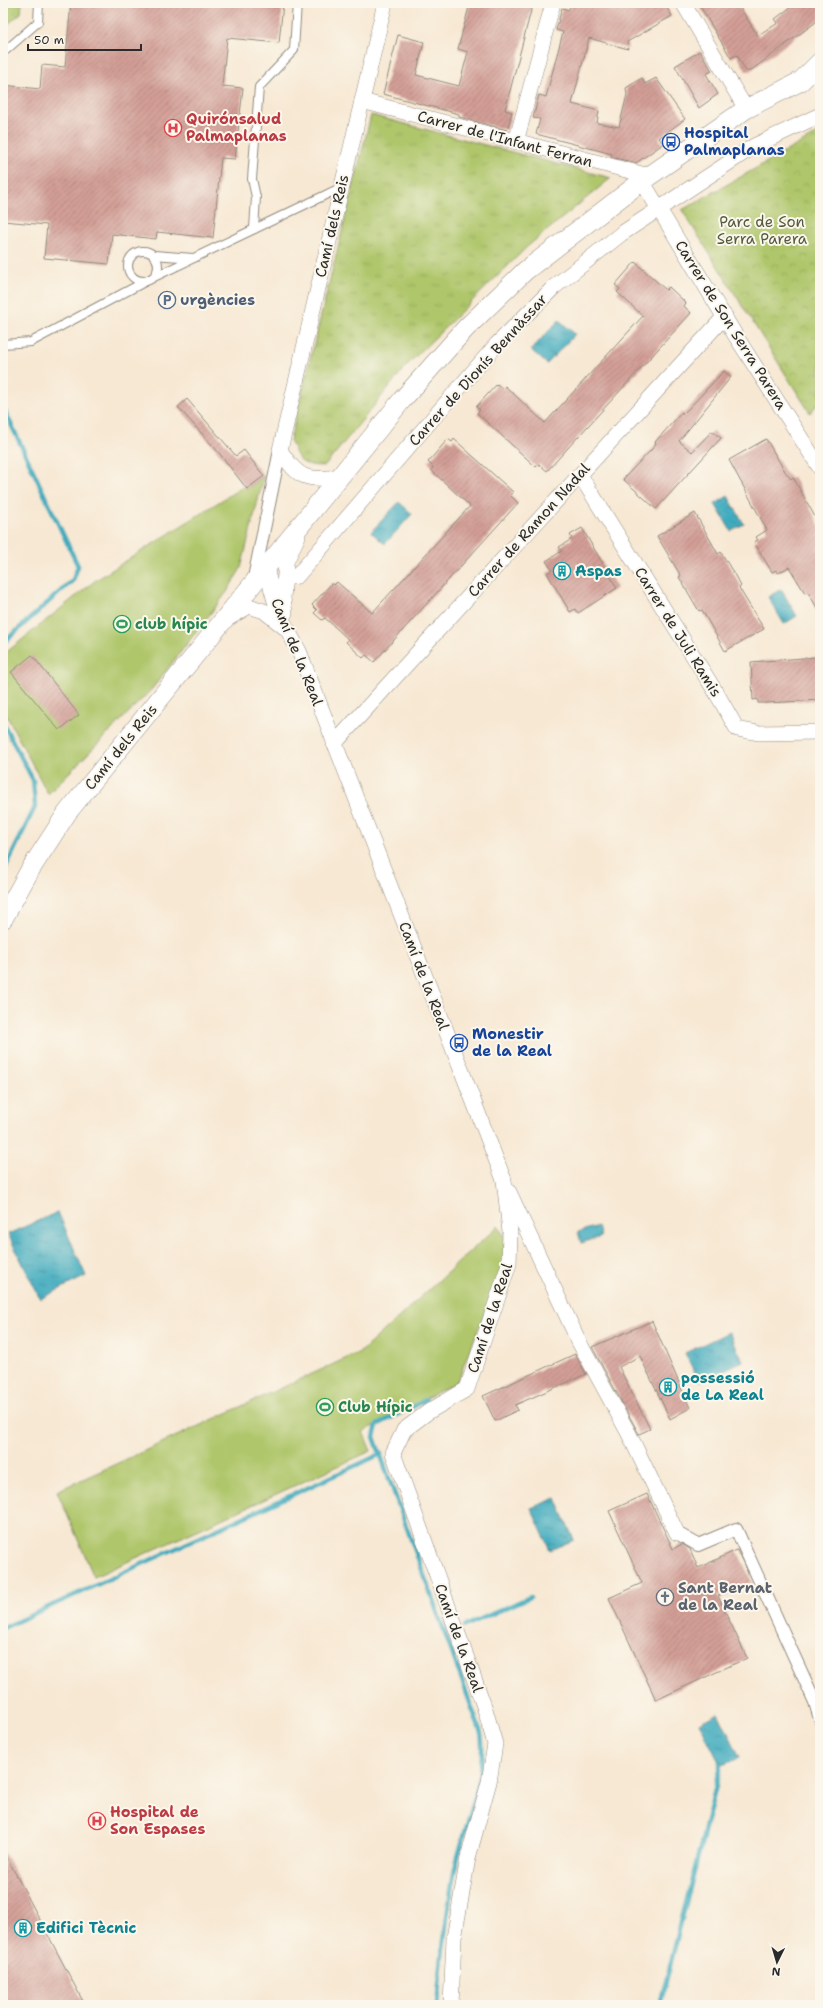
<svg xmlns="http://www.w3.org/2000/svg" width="823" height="2008" viewBox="0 0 823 2008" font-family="'Shantell Sans',sans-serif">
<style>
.grass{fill:url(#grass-tufts);stroke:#6d784b}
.park{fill:url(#park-crowns);stroke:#6d784b}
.pitch{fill:#afc66b;stroke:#6d784b}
.water{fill:url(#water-ripples);stroke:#356b74}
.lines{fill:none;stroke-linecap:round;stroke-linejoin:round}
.stream{stroke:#3fabbe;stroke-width:4.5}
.building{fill:url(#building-hatch)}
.service-casing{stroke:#918a7f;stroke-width:10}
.pedestrian-casing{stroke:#918a7f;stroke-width:14}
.minor-casing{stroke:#918a7f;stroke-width:16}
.tertiary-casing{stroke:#918a7f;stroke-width:20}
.service{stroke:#fff;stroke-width:8}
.pedestrian{stroke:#fff;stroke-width:12}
.minor{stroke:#fff;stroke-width:15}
.tertiary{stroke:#fff;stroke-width:19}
.labels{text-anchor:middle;stroke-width:4;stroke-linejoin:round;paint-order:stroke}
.health-label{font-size:15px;font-weight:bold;fill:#be3a42;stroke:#fbf7ec;text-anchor:start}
.transit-label{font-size:15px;font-weight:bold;fill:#164399;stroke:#fbf7ec;text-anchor:start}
.street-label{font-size:15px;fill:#2b2b2b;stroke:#fbf7ec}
.park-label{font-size:15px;fill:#535a3e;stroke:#fbf7ec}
.service-label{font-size:15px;font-weight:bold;fill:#4e5e75;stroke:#fbf7ec;text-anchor:start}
.culture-label{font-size:15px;font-weight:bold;fill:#0d838f;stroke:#fbf7ec;text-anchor:start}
.leisure-label{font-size:15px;font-weight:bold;fill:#27864d;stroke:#fbf7ec;text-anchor:start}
.worship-label{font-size:15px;font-weight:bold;fill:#5b616d;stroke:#fbf7ec;text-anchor:start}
</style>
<defs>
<pattern id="grass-tufts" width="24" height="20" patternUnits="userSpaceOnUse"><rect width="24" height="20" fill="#afc66b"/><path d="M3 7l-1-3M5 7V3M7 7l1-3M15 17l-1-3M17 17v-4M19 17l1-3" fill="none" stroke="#97aa5d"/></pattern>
<pattern id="park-crowns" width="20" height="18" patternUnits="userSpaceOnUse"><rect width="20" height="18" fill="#afc66b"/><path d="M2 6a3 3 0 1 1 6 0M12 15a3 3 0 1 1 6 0" fill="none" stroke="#97aa5d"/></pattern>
<pattern id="water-ripples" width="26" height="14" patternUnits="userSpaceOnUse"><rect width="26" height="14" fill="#3fabbe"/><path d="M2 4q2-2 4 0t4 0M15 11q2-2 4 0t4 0" fill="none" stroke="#358b9b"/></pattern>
<pattern id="building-hatch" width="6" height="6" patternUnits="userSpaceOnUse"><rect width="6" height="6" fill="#d39f96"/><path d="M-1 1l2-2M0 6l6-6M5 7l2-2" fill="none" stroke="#ab827b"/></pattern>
</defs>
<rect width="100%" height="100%" fill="#fbf7ec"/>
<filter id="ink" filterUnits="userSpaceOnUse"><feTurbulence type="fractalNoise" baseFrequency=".025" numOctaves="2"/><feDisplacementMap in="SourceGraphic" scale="8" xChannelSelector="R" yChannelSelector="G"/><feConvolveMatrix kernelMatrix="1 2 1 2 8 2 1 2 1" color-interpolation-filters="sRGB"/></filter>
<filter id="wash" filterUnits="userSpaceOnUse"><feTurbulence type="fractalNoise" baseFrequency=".012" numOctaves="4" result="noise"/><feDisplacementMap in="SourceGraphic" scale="16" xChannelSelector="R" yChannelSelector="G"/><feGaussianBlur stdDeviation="0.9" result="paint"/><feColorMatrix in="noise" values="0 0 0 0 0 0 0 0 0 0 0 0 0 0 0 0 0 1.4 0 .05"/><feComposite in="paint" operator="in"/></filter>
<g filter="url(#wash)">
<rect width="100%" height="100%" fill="#f7e8d3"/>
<!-- grass -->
<path class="grass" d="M 371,115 L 611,178 L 528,246 L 407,365 L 325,466 C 300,466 299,462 290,440 Z"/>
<!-- park -->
<g class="park">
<polygon points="3,3 22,3 21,13 3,28"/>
<polygon points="820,132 820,401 810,413 682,210"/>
</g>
<!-- pitch -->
<g class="pitch">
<polygon points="264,476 241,568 227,592 152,689 48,794 3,709 3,655 96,580 244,486 247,489"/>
<polygon points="498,1226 505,1238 506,1260 457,1382 363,1432 371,1451 94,1577 57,1491 362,1351"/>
</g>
<!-- water -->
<g class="water">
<polygon points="559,320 575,334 547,364 531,350"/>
<polygon points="728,496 744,524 731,531 715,504"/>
<polygon points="399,502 412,514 385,544 371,532"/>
<polygon points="781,589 797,616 784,624 768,597"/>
<polygon points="58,1212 86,1276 40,1299 8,1234"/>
<polygon points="598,1226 601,1237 581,1243 578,1232"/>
<polygon points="729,1332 743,1361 699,1382 685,1353"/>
<polygon points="556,1498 574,1540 550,1550 531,1508"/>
<polygon points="718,1713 740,1757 721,1766 699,1723"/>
</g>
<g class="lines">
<!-- stream -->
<g class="stream">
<polyline points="3,407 78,566 73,580 3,643"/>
<polyline points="3,723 33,780 35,807 3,873"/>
<path d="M 426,1400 L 377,1425 L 374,1437 L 481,1733 C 488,1777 461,1834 453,1878 C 446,1920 441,1963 437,2005"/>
<polyline points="465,1626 530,1597"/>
<polyline points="3,1628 381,1454"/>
<polyline points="660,2005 721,1766"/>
</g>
</g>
<g id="blocks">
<!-- building -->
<g class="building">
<polygon points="71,3 283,3 279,43 227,38 222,86 243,88 235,159 221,158 213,238 157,232 156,239 112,234 109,264 44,258 47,225 3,221 3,85 40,89 42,65 65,67"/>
<polygon points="470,3 533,3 505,110 512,112 507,130 459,117 459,114 383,94 398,35 424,42 416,75 459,86 468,52 458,49"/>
<polygon points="570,3 664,3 672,16 627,42 628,49 589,38 572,104 599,111 597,123 619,127 627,95 626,88 642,78 645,84 656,78 685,119 659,138 663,144 636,163 611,157 612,154 536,134 540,119 533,118 539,95 546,97 563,32 556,30 562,8 569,10"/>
<polygon points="698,3 737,3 758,36 778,23 775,19 796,3 820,3 820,19 750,71 746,71 737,55 731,58"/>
<polygon points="700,51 712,71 706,74 718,94 699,108 675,66"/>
<polygon points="635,262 666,290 669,287 686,303 684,306 691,313 547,471 539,464 536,467 477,413 480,410 476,407 497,384 503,389 505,386 545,423 643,316 617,292 620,289 615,285"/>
<polygon points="724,371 731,377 679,441 692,452 712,431 721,438 656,509 623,479 652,449 656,443 655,442 682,412 683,414 689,408"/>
<polygon points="187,399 236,456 244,450 264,476 247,489 220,454 178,407"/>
<polygon points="448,439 452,442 454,439 513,492 510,495 518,503 374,662 366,655 363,658 346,642 348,639 325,618 322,620 314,613 317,610 312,605 332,583 334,585 337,582 372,613 470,506 431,470 433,467 428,462"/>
<polygon points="766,439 786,473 791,479 793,477 820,526 820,613 808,592 805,593 789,567 778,573 776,570 772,572 754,542 758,540 756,537 767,530 729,460"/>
<polygon points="695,513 718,554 721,552 741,586 739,588 764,629 725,651 702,610 699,611 679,577 681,576 657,536"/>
<polygon points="582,528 617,588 578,613 575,609 570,612 547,573 552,570 546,561 562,551 559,547 572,539 570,535"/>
<polygon points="32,655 79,715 59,730 11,672"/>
<polygon points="817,657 820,700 767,703 758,703 758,699 753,700 751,662"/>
<polygon points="652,1321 690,1408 670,1419 640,1356 619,1367 650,1429 639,1434 592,1347"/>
<polygon points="575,1354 586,1374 515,1405 518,1410 495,1421 483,1396"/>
<polygon points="647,1494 673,1549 682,1544 690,1549 698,1568 737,1550 752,1582 718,1596 747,1658 656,1700 609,1598 642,1583 609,1511"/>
<polygon points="3,1850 85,2005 3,2005"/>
</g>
</g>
</g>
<g filter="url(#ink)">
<use href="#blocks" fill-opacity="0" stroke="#918a7f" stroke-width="1"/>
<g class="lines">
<defs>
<g id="service">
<polyline points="3,50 6,50 38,22 39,3"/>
<polyline points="254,229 256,197 252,179 259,87 294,50 297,3"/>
<circle cx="143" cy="266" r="15"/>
<polyline points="154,255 193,258"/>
<polyline points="3,344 31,342 150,279 340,188"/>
</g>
<g id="pedestrian">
<polyline points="254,578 280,450"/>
<polyline points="677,1533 698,1545 736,1529 815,1702 820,1719"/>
</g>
<g id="minor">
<polyline points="683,3 746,109"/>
<polyline points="362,101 649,176"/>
<polyline points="516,142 553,3"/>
<polyline points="642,181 737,338 820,468"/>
<polyline points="580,475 717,694 737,729 758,733 820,732"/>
<path d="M 340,477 C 306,480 299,480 280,450 L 385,3"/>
<polyline points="266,569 278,612 299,651 504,1180 510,1232 509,1264 467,1389 428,1412 404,1430 393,1453 485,1709 495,1744 489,1782 468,1858 454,1938 451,2005"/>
<polyline points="285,578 297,576 497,344 554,287 621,234 754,146 820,115"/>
<polyline points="285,613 283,598 286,562 298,536"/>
<polyline points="227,619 249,606 264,611 284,627"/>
<polyline points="334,744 725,316"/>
<polyline points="509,1192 579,1342 629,1434 677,1533"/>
</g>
<polyline id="tertiary" points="3,919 30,870 67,813 402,400 466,328 525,271 642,181 746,109 801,81 820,62"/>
</defs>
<!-- service casing -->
<use href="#service" class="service-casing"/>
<!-- pedestrian casing -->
<use href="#pedestrian" class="pedestrian-casing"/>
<!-- minor casing -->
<use href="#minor" class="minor-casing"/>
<!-- tertiary casing -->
<use href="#tertiary" class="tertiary-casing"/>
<!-- service -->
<use href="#service" class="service"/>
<!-- pedestrian -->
<use href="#pedestrian" class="pedestrian"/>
<!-- minor -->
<use href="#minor" class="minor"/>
<!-- tertiary -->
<use href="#tertiary" class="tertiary"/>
</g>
</g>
<!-- icons -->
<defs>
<symbol id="hospital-ring" viewBox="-11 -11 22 22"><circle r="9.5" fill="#fbf7ec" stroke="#e0444e" stroke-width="1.5"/><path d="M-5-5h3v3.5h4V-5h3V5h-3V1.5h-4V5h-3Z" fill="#e0444e"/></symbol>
<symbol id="bus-ring" viewBox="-11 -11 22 22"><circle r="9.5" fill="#fbf7ec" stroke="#1a4fb4" stroke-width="1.5"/><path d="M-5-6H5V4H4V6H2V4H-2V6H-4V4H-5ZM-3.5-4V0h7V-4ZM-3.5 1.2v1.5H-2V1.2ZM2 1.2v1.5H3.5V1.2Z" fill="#1a4fb4"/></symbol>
<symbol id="parking-ring" viewBox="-11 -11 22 22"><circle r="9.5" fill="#fbf7ec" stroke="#5c6f8a" stroke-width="1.5"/><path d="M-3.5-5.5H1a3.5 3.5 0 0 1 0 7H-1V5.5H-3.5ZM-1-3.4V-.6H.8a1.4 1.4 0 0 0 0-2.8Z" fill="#5c6f8a"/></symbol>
<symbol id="building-ring" viewBox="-11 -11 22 22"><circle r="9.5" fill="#fbf7ec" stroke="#0f9aa8" stroke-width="1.5"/><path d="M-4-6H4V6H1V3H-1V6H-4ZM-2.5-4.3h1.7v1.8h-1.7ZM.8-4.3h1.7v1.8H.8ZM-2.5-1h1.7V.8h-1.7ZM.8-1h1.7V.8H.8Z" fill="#0f9aa8"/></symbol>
<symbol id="stadium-ring" viewBox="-11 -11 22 22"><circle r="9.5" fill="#fbf7ec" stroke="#2e9e5b" stroke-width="1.5"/><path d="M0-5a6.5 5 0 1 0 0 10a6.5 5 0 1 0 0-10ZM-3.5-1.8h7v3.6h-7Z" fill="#2e9e5b"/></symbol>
<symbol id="church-ring" viewBox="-11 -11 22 22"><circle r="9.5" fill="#fbf7ec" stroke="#6b7280" stroke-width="1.5"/><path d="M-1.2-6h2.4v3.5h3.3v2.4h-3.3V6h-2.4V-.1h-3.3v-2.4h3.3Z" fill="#6b7280"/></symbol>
</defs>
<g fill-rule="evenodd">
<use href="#hospital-ring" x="163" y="118" width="20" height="20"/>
<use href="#bus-ring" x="661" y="132" width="20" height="20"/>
<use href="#parking-ring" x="157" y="290" width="20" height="20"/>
<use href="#building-ring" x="552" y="561" width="20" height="20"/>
<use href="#stadium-ring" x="112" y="614" width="20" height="20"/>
<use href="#bus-ring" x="449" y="1033" width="20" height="20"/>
<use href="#building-ring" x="658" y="1377" width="20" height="20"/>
<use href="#stadium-ring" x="315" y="1397" width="20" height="20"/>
<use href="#church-ring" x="655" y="1587" width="20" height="20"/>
<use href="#hospital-ring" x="87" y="1811" width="20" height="20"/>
<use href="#building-ring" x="13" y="1918" width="20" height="20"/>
</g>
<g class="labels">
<!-- health labels -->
<g class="health-label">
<text x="186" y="124">Quirónsalud<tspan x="186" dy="17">Palmaplanas</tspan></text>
<text x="110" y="1817">Hospital de<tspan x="110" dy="17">Son Espases</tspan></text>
</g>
<!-- transit labels -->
<g class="transit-label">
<text x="684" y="138">Hospital<tspan x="684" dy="17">Palmaplanas</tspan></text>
<text x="472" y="1039">Monestir<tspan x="472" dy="17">de la Real</tspan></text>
</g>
<!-- street labels -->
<g class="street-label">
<text transform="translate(505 139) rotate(15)" y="5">Carrer de l'Infant Ferran</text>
<text transform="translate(332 226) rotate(-77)" y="5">Camí dels Reis</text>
<text transform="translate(731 325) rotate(58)" y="5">Carrer de Son Serra Parera</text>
<text transform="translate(478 370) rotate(-48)" y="5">Carrer de Dionís Bennàssar</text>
<text transform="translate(529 530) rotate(-48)" y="5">Carrer de Ramon Nadal</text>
<text transform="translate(678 632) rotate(58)" y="5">Carrer de Juli Ramis</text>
<text transform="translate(297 652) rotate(68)" y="5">Camí de la Real</text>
<text transform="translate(121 747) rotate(-51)" y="5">Camí dels Reis</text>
<text transform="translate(424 976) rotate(69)" y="5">Camí de la Real</text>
<text transform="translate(490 1318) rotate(-72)" y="5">Camí de la Real</text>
<text transform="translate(459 1638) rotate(70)" y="5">Camí de la Real</text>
</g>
<!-- park labels -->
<g class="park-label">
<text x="762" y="227">Parc de Son<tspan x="762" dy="17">Serra Parera</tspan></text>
</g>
<!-- service labels -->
<g class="service-label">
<text x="180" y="305">urgències</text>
</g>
<!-- culture labels -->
<g class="culture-label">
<text x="575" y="576">Aspas</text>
<text x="681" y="1383">possessió<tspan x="681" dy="17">de La Real</tspan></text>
<text x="36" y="1933">Edifici Tècnic</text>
</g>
<!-- leisure labels -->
<g class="leisure-label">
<text x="135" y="629">club hípic</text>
<text x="338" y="1412">Club Hípic</text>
</g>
<!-- worship labels -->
<g class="worship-label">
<text x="678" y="1593">Sant Bernat<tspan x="678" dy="17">de la Real</tspan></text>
</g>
</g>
<!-- margin -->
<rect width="823" height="2008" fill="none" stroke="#fbf7ec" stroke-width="16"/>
<!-- north arrow -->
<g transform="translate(777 1962) rotate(185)" stroke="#fbf7ec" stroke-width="3" paint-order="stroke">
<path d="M0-3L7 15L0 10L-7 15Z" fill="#2b2b2b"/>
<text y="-6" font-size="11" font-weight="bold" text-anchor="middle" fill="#2b2b2b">N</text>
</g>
<!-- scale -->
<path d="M28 44v6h113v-6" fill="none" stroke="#2b2b2b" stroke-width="2"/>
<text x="34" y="44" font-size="12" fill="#2b2b2b" stroke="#fbf7ec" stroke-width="3" paint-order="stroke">50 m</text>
</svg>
